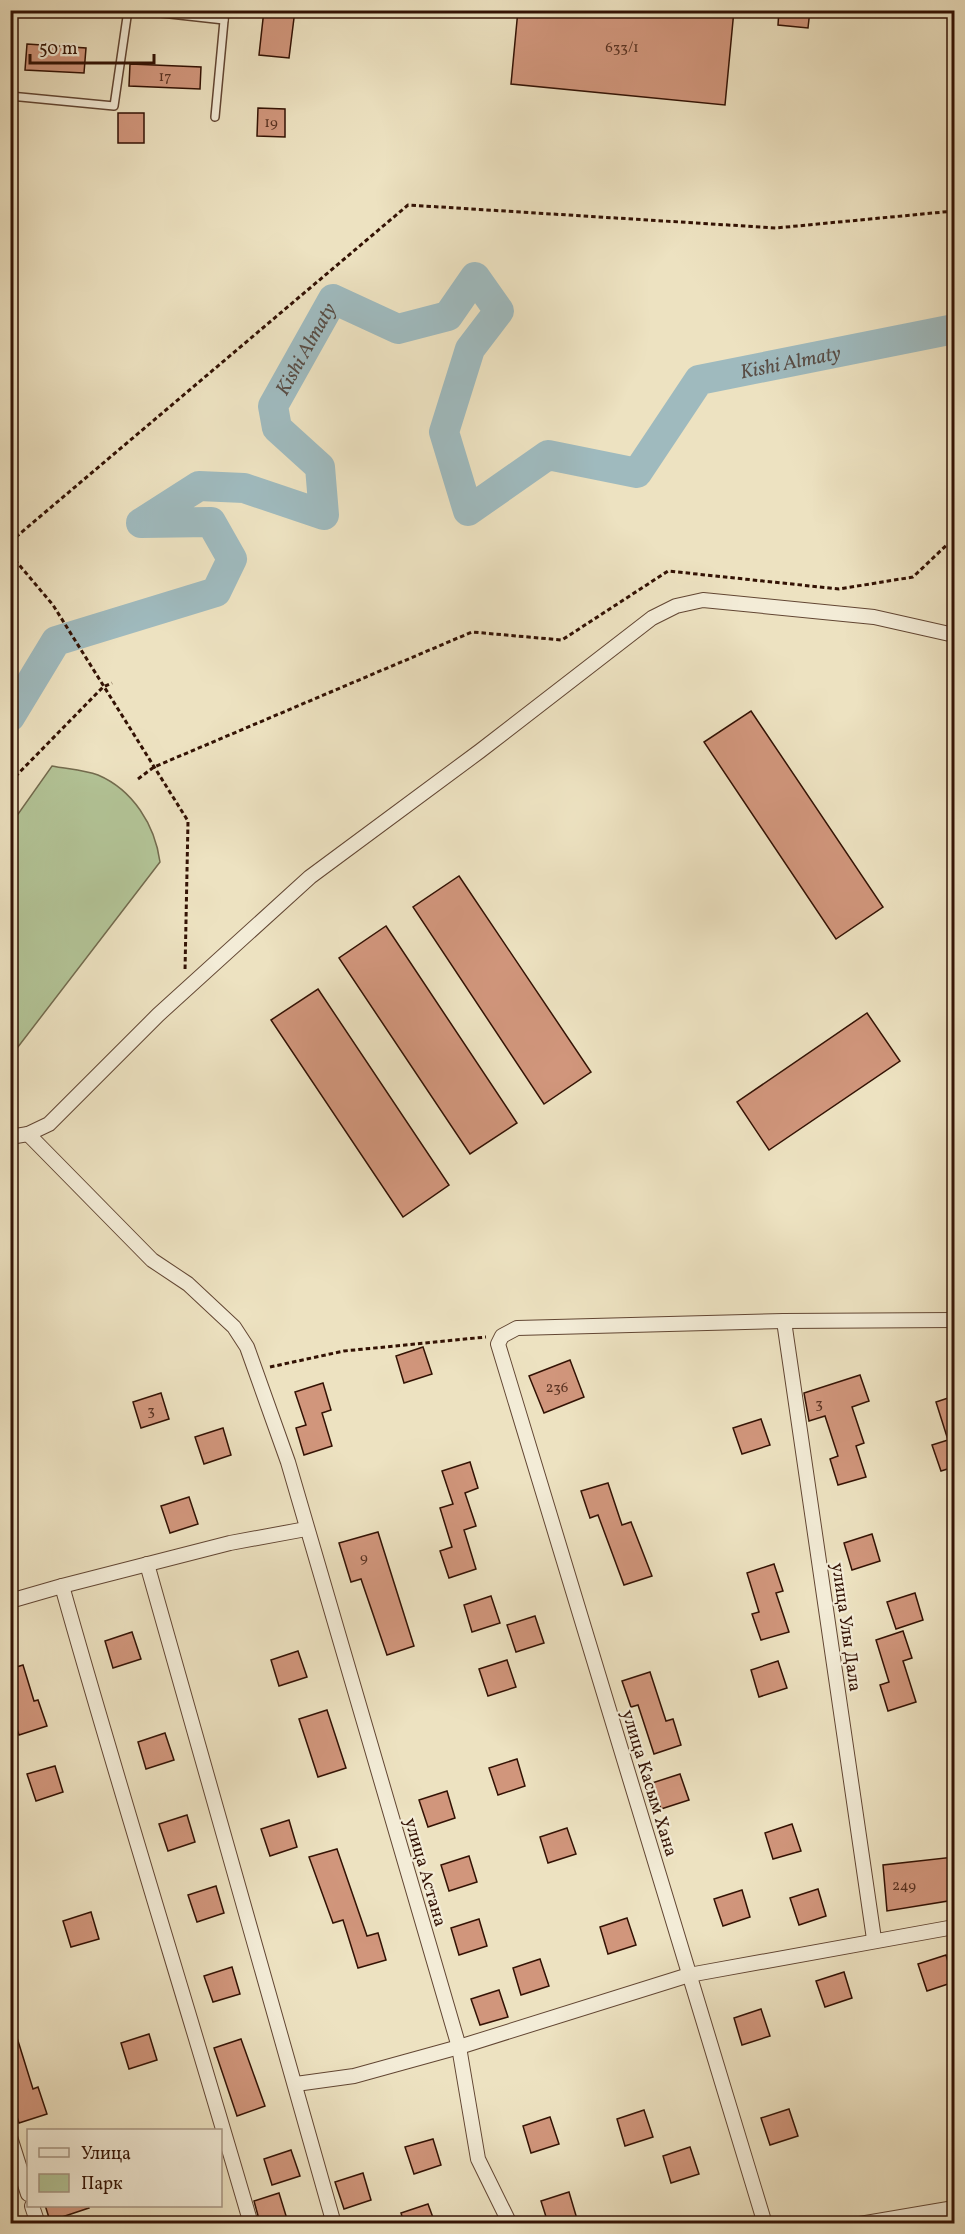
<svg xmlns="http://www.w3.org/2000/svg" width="965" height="2234" viewBox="0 0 965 2234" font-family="Vollkorn,serif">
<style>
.green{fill:#b3c497;stroke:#736b4e;stroke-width:1.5}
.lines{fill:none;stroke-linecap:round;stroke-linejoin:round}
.river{stroke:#9fbabe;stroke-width:30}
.building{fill:#d1967c;stroke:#331204;stroke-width:1.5}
.lane-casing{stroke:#624633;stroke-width:10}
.street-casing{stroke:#624633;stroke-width:16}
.path{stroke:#331204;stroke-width:3;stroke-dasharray:4.5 3;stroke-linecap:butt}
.lane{stroke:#f3ecd7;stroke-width:7}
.street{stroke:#f3ecd7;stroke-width:14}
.labels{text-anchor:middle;stroke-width:4.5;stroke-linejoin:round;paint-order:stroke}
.number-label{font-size:15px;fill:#5a3322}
.street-label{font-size:18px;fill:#331204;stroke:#f3ecd7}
.water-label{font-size:20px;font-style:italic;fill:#594d45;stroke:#f3ecd7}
</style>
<rect width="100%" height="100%" fill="#ede2c1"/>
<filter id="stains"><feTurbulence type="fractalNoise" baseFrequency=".00333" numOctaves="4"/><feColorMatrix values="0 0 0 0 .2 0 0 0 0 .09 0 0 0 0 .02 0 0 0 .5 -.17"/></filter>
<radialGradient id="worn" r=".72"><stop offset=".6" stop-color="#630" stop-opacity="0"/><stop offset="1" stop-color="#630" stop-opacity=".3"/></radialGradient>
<!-- green -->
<path class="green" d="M 52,766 C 67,769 84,770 98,775 C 133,790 155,825 160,862 L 11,1056 L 11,824 Z"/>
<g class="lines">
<!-- river -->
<path class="river" id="s1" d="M 10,717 L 56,641 L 216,592 L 232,559 L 211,522 L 141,523 L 199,486 L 244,488 L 324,515 L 320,467 L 277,428 L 273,406 L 333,299 L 398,329 L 448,316 L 475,277 L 499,311 L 470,349 L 444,432 L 468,511 L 548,455 L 637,473 L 699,380 L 954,329"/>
</g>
<!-- building -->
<g class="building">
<polygon points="264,10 295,10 289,58 259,55"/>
<polygon points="518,10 734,10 725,105 511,84"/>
<polygon points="779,10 810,10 808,28 778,25"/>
<polygon points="27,44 86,48 84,73 25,70"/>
<polygon points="130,64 201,67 200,89 129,86"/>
<polygon points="258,108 285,109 285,137 257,136"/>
<rect x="118" y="113" width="26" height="30"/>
<polygon points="751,711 883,907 836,939 704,742"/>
<polygon points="459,876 591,1072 544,1104 413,907"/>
<polygon points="386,926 517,1123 470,1154 339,958"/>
<polygon points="318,989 449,1185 403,1217 271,1020"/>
<polygon points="867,1013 900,1061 769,1150 737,1102"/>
<polygon points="423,1347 432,1374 404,1383 396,1356"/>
<polygon points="570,1360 584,1397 544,1413 529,1376"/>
<polygon points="860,1375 869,1401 852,1407 864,1443 856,1446 866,1477 838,1485 830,1459 838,1456 825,1416 809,1421 804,1393"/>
<polygon points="323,1383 331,1410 322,1413 332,1446 304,1455 296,1428 306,1425 295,1392"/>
<polygon points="161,1393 169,1419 141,1428 133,1402"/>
<polygon points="954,1396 954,1467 941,1471 932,1445 948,1440 936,1402"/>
<polygon points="761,1419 770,1445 742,1454 733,1428"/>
<polygon points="223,1428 231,1455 204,1464 195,1437"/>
<polygon points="470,1462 478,1488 465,1493 476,1526 464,1530 476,1569 449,1578 440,1551 452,1547 440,1508 453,1504 442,1471"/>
<polygon points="608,1483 622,1525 631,1522 652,1576 624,1585 598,1515 590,1518 581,1491"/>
<polygon points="189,1497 198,1524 170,1533 161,1506"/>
<polygon points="378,1532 414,1646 387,1655 361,1579 351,1582 339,1543"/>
<polygon points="872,1534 880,1561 852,1570 844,1543"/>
<polygon points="774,1564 783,1591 776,1593 789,1632 761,1640 752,1614 759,1612 747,1573"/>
<polygon points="915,1593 923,1620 896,1629 887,1602"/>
<polygon points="491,1596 500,1623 472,1632 464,1605"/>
<polygon points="535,1616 544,1643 516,1652 507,1625"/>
<polygon points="903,1631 912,1658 903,1661 916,1702 888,1711 880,1685 889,1682 876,1640"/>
<polygon points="132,1632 141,1659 113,1668 105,1641"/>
<polygon points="298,1651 307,1677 279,1686 271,1660"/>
<polygon points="507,1660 516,1687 488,1696 479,1669"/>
<polygon points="778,1661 787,1688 759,1697 751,1670"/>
<polygon points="23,1665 34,1701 38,1700 47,1726 19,1735 10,1708 10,1669"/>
<polygon points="650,1672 666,1721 673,1719 681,1745 654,1754 638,1705 631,1707 622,1681"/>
<polygon points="327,1710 346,1768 318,1777 299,1719"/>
<polygon points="165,1733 174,1760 146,1769 138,1742"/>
<polygon points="517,1759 525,1786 498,1795 489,1768"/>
<polygon points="55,1766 63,1792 36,1801 27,1774"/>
<polygon points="680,1774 689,1800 661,1809 652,1783"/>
<polygon points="447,1791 455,1818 428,1827 419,1800"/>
<polygon points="187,1815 195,1842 168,1851 159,1824"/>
<polygon points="289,1820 297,1847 270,1856 261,1829"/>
<polygon points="792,1824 801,1851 773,1859 765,1833"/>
<polygon points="567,1828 576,1854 548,1863 540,1837"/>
<polygon points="337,1849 367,1936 378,1933 386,1960 358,1968 343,1920 333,1923 309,1857"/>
<polygon points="469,1856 477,1882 449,1891 441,1865"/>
<polygon points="954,1857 954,1900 887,1911 883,1865"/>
<polygon points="216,1886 224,1913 197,1922 188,1895"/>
<polygon points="818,1889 826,1916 799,1925 790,1898"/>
<polygon points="742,1890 750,1917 723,1926 714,1899"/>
<polygon points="91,1912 99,1939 71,1947 63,1921"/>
<polygon points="627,1918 636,1945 608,1954 600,1927"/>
<polygon points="479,1919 487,1946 459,1955 451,1928"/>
<polygon points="946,1955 954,1982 927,1991 918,1964"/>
<polygon points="540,1959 549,1986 521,1995 513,1968"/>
<polygon points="232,1967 240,1994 213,2002 204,1976"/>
<polygon points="844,1972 852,1998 825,2007 816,1981"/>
<polygon points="499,1990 508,2017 480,2025 471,1999"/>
<polygon points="761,2009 770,2036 742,2045 734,2018"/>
<polygon points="14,2028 33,2089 38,2087 47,2114 19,2123 10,2096 10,2029"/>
<polygon points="149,2034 157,2060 129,2069 121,2043"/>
<polygon points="241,2039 265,2106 237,2116 214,2048"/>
<polygon points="789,2109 798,2136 770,2145 761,2118"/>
<polygon points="644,2110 653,2137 625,2146 617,2119"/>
<polygon points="550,2117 559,2144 531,2153 523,2126"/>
<polygon points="433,2139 441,2165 414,2174 405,2147"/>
<polygon points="690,2147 699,2174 671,2183 663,2156"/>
<polygon points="291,2150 300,2176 272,2185 264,2159"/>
<polygon points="363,2173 371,2200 344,2209 335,2182"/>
<polygon points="569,2192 577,2219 562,2223 548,2223 541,2201"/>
<polygon points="279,2193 287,2219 274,2223 260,2223 254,2201"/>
<polygon points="428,2204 435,2223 404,2223 401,2213"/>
<polygon points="45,2205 88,2205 89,2208 50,2221"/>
</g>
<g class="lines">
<defs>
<g id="lane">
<polyline points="134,10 224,20"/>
<polyline points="10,96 114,106 128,10"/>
<polyline points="215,117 225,10"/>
</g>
<g id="street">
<polyline points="28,1134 152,1260 188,1284 234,1327 247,1347 288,1462 459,2047 478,2159 510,2224"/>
<polyline points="10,1137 28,1134 49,1124 158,1015 310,877 480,751 652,618 676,606 703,600 874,617 954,635"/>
<polyline points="784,1321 874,1939"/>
<polyline points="147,1564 334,2224"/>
<polyline points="62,1586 230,1543 306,1529"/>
<path d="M 10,1601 L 62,1586 C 122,1799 189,2011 251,2224"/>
<polyline points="296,2084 354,2076 459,2047 689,1975 954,1927"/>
<polyline points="10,2137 28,2194"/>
<polyline points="32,2206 38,2224"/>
<polyline points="765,2224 498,1344 502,1336 517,1328 784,1321 954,1320"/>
<polyline points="860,2224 954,2208"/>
</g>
</defs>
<!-- lane casing -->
<use href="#lane" class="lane-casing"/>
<!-- street casing -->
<use href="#street" class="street-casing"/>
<!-- path -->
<g class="path">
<polyline points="10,542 408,205 776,228 954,211"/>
<polyline points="10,554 53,605 188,821 185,971"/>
<polyline points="138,779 154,767 472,632 562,640 668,571 839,589 913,577 954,538"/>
<polyline points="10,782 103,687 112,683"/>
<polyline points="270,1367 344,1351 486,1337"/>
</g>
<!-- lane -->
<use href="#lane" class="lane"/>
<!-- street -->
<use href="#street" class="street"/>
</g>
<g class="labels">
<!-- number labels -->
<g class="number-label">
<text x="622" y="52">633/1</text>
<text x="165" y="81">17</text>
<text x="271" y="127">19</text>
<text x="557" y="1392">236</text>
<text x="819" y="1408">3</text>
<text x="151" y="1415">3</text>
<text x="364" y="1562">9</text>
<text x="904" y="1890">249</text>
</g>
<!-- street labels -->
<g class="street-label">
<text transform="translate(847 1627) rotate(82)" y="6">улица Улы Дала</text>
<text transform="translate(650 1783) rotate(73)" y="6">улица Касым Хана</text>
<text transform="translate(426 1872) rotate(74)" y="6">улица Астана</text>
</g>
<!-- water labels -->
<g class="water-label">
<text dy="7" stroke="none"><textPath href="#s1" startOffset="798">Kіshі Almaty</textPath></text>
<text dy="7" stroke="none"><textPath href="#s1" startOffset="1678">Kіshі Almaty</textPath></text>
</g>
</g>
<!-- margin -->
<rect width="965" height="2234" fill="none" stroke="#ede2c1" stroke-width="36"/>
<rect x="12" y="12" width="941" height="2210" fill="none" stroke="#331204" stroke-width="3"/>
<rect x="18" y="18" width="929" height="2198" fill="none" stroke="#331204" stroke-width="1.5"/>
<!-- legend -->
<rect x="27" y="2129" width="195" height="78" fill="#f3ecd7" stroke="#a69583" stroke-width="1.5"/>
<rect x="39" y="2148" width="30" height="9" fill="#f3ecd7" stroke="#a69583" stroke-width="1.5"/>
<text x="81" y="2159" font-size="18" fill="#331204">Улица</text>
<rect x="39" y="2174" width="30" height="18" fill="#b3c497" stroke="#a69583" stroke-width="1.5"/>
<text x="81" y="2189" font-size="18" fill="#331204">Парк</text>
<!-- scale -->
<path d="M30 54v9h124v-9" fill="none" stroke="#331204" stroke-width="3"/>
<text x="39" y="54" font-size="18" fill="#331204" stroke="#f3ecd7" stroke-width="4.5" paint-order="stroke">50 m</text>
<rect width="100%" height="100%" filter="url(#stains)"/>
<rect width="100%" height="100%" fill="url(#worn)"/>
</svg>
